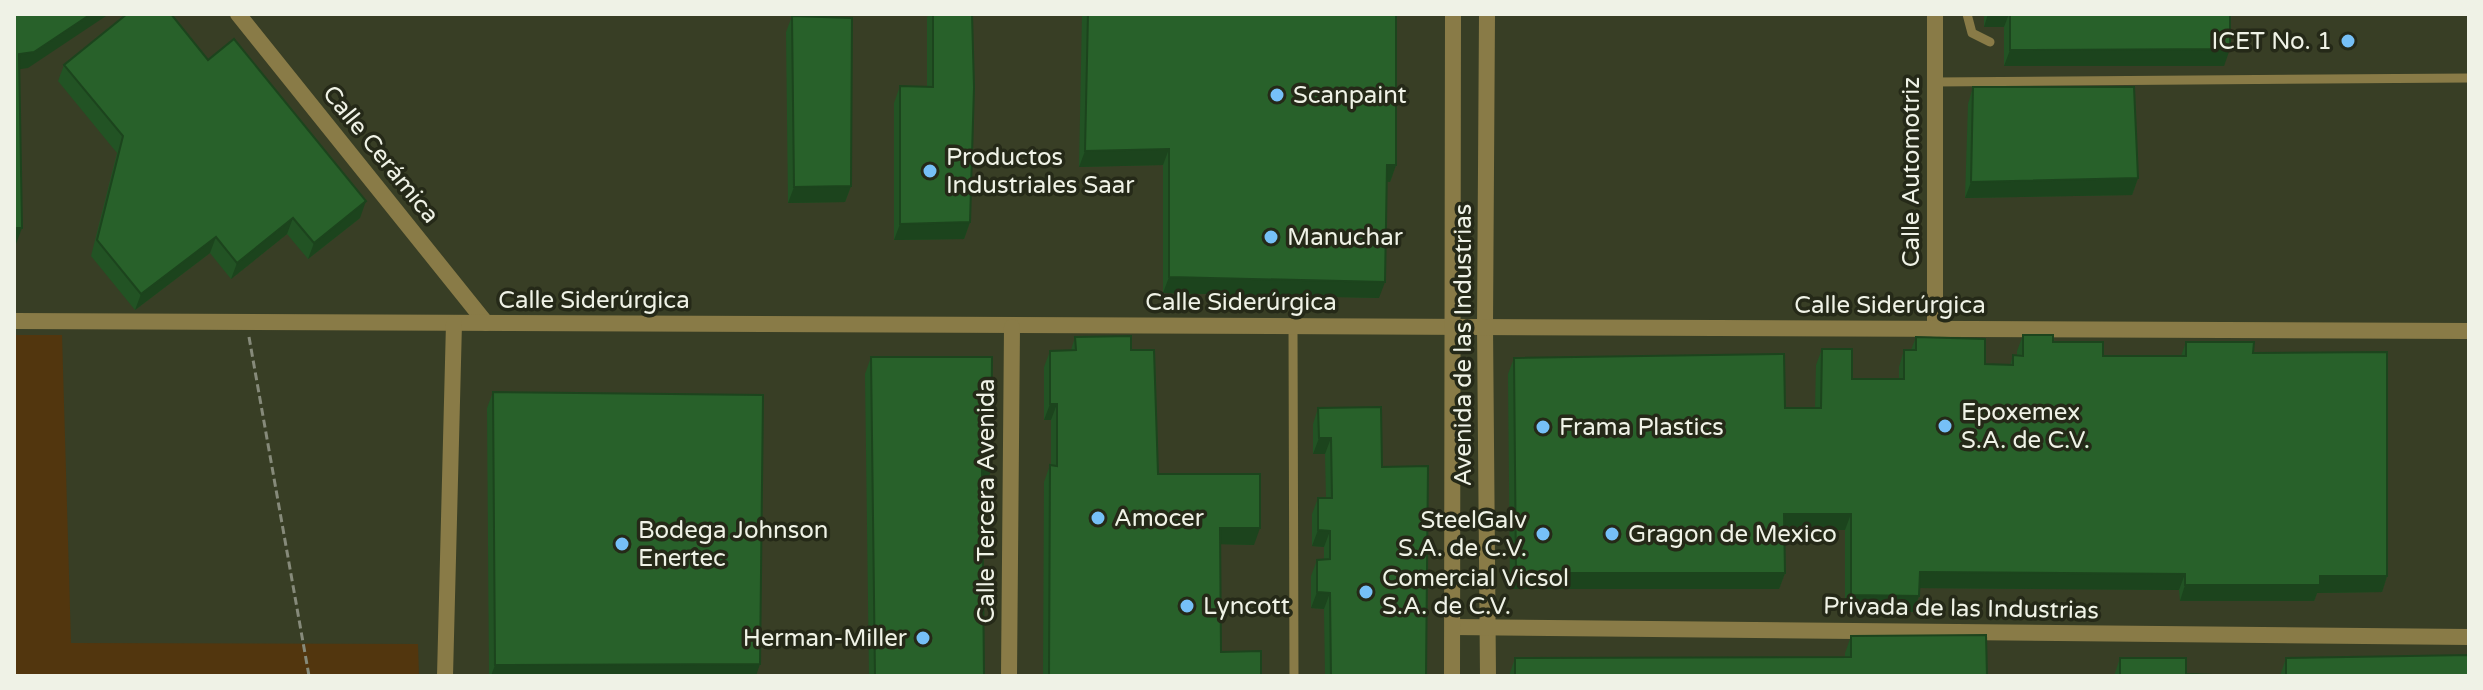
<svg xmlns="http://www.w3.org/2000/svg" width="2483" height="690" viewBox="0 0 2483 690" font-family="'Varela Round',sans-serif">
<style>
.built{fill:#383e25}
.green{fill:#52360e}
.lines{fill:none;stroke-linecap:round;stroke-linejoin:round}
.path{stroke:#868a7a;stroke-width:3;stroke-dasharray:8 4;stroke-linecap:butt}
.service{stroke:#897b47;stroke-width:9}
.minor{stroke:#897b47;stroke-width:16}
.wall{fill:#225324}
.shaded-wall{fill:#1c441d}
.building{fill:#28612a;stroke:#1c441d;stroke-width:2}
.poi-dot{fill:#76c0f7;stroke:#252918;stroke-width:3}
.labels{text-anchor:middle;stroke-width:7;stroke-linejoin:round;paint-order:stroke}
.poi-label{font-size:24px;fill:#eff2e6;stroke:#252918;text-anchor:start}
.street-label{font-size:24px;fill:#eff2e6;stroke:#252918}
</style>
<rect width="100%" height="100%" fill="#2f3421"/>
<!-- built -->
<rect class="built" x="14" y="14" width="2455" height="662"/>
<!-- green -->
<polygon class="green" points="14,335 62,335 71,643 418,644 419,676 14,676"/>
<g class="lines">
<!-- path -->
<polyline class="path" points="249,337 309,676"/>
<!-- service -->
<g class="service">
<polyline points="1967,14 1972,33 1990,42"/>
<polyline points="1935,82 2469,78"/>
<polyline points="1293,326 1294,676"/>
</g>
<!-- minor -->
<g class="minor">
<polyline points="238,14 486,323"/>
<polyline points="1487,14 1485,326 1488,676"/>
<polyline points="1935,14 1935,329"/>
<polyline points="14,321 2469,331"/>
<polyline points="1453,627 2469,637"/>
<polyline points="445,676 454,323"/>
<polyline points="1009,676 1012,327"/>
<polyline points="1452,676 1453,14"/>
</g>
</g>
<!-- wall -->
<g class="wall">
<polygon points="928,14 972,14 970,222 964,239 894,240 894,103 900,86 927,87 927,18"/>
<polygon points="1082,14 1396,14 1396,165 1390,182 1387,181 1379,298 1163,293 1163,165 1079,167"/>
<polygon points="1984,14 2230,14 2224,66 2004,66 2004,27 1984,27"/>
<polygon points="792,16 851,186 845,202 788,203 786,32"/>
<polygon points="208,60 360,218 308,259 287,234 231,279 210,253 135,310 91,256 117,153 58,81 64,65"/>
<polygon points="1973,87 2138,178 2132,195 1965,198 1968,104"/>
<polygon points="2023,335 2103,356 2181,356 2186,342 2253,353 2387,576 2382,592 2317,593 2314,601 2180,601 2179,590 1919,588 1919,596 1913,612 1845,612 1845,530 1784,530 1785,573 1779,589 1510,589 1508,374 1514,358 1785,408 1815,408 1816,365 1822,349 1852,379 1899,379 1899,367 1904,350 1911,350 1916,337 1985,364 2010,365 2013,355 2017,355 2017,351"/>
<polygon points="1075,337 1131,350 1158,474 1254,545 1220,544 1221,652 1261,676 1043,676 1044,482 1050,465 1051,465 1051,420 1044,420 1044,367 1050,351 1071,350"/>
<polygon points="871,357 985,488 982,487 984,676 869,676 865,374"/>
<polygon points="493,392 756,676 489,676 487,408"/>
<polygon points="1318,408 1382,467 1426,676 1325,676 1324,609 1311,608 1311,576 1317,560 1324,560 1324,547 1312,546 1312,514 1318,498 1326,498 1325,454 1313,454 1313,424"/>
<polygon points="1851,636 1987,676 1509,676 1515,658 1845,657 1845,653"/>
<polygon points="2120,658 2186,674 2212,676 2114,676"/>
<polygon points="2286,658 2469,676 2280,676"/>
</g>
<!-- shaded-wall -->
<g class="shaded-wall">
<polygon points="91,14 109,14 28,68 14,70 19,54"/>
<polygon points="1988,14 2009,14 2004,27 1984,27"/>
<polygon points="2230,49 2224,66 2004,66 2010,50"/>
<polygon points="1169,149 1163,165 1079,167 1085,151"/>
<polygon points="1387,165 1396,165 1390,182 1381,181"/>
<polygon points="2138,178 2132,195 1965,198 1971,182"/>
<polygon points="851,186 845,202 788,203 794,187"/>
<polygon points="366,201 360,218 308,259 314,243"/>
<polygon points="293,218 287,234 231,279 237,263"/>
<polygon points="970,222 964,239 894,240 900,224"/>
<polygon points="14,228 22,228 16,244 14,244"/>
<polygon points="216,237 210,253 135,310 141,294"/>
<polygon points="1169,277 1385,282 1379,298 1163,293"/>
<polygon points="1050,404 1057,404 1051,420 1044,420"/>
<polygon points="1319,438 1331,438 1325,454 1313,454"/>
<polygon points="982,470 991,471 985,488 976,487"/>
<polygon points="1784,514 1851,514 1845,530 1778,530"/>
<polygon points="1220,528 1260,528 1254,545 1214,544"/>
<polygon points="1318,530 1330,531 1324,547 1312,546"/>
<polygon points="1920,572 2185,574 2179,590 1914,588"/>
<polygon points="1516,573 1785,573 1779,589 1510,589"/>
<polygon points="2320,576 2387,576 2382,592 2317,593 2314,601 2180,601 2185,585"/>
<polygon points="1317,592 1330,593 1324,609 1311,608"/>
<polygon points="1851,595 1919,596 1913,612 1845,612"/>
<polygon points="760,664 756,676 491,676 495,665"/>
</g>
<!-- building -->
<g class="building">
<polygon points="14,14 91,14 34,52 19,54 22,228 14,228"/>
<polygon points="127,14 171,14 208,60 234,39 366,201 314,243 293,218 237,263 216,237 141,294 97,240 123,136 64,65"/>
<polygon points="933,14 972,14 974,87 970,222 900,224 900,86 933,87"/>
<polygon points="1088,14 1396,14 1396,165 1387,165 1385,282 1169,277 1169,149 1085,151"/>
<polygon points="2010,14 2230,14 2230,49 2010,50"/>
<polygon points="792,16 852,18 851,186 794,187"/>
<polygon points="1973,87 2134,87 2138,178 1971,182"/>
<polygon points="2023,335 2053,335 2053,342 2103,342 2103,356 2186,356 2186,342 2254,342 2253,353 2387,352 2387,576 2320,576 2320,585 2185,585 2185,574 1920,572 1919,596 1851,595 1851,514 1784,514 1785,573 1516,573 1514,358 1784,354 1785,408 1821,408 1822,349 1852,349 1852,379 1904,379 1904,350 1916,350 1916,337 1985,339 1985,364 2013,365 2013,355 2023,356"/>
<polygon points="1131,336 1131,350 1154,350 1158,474 1260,474 1260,528 1220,528 1221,652 1261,651 1261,676 1049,676 1050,465 1057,466 1057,404 1050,404 1050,351 1076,350 1075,337"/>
<polygon points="871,357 992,357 991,471 982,470 984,676 875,676"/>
<polygon points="493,392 763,395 760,664 495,665"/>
<polygon points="1381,407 1382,467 1428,466 1426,676 1331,676 1330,593 1317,592 1317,560 1330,559 1330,531 1318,530 1318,498 1332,498 1331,438 1319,438 1318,408"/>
<polygon points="1986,635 1987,676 1515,676 1515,658 1851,657 1851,636"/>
<polygon points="2469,655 2469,676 2286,676 2286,658"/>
<polygon points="2120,658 2186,658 2186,674 2212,675 2212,676 2120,676"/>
</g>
<!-- markers -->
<g class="poi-dot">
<circle cx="2348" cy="41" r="8"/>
<circle cx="1277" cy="95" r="8"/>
<circle cx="930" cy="171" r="8"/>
<circle cx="1271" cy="237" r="8"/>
<circle cx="1945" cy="426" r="8"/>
<circle cx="1543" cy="427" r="8"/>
<circle cx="1098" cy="518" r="8"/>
<circle cx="1543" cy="534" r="8"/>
<circle cx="1612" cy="534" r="8"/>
<circle cx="622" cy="544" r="8"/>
<circle cx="1366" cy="592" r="8"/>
<circle cx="1187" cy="606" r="8"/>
<circle cx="923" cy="638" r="8"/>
</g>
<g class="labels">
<!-- poi labels -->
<g class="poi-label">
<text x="2332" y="49" text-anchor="end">ICET No. 1</text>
<text x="1293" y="103">Scanpaint</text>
<text x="946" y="165">Productos<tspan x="946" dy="28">Industriales Saar</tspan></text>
<text x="1287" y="245">Manuchar</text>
<text x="1961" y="420">Epoxemex<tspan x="1961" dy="28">S.A. de C.V.</tspan></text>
<text x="1559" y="435">Frama Plastics</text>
<text x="1114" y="526">Amocer</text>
<text x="1527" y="528" text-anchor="end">SteelGalv<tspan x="1527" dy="28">S.A. de C.V.</tspan></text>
<text x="638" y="538">Bodega Johnson<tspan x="638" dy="28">Enertec</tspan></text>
<text x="1628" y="542">Gragon de Mexico</text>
<text x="1382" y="586">Comercial Vicsol<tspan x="1382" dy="28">S.A. de C.V.</tspan></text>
<text x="1203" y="614">Lyncott</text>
<text x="907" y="646" text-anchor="end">Herman-Miller</text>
</g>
<!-- street labels -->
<g class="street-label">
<text transform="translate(381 154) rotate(51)" y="8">Calle Cerámica</text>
<text transform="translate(1911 172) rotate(-90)" y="8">Calle Automotriz</text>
<text x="594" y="308">Calle Siderúrgica</text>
<text x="1241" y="310">Calle Siderúrgica</text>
<text x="1890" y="313">Calle Siderúrgica</text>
<text transform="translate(1463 345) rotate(-90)" y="8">Avenida de las Industrias</text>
<text transform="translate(986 501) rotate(-90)" y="8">Calle Tercera Avenida</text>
<text transform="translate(1961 608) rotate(1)" y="8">Privada de las Industrias</text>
</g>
</g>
<!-- border -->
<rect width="2483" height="690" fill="none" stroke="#eff2e6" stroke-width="32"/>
</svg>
